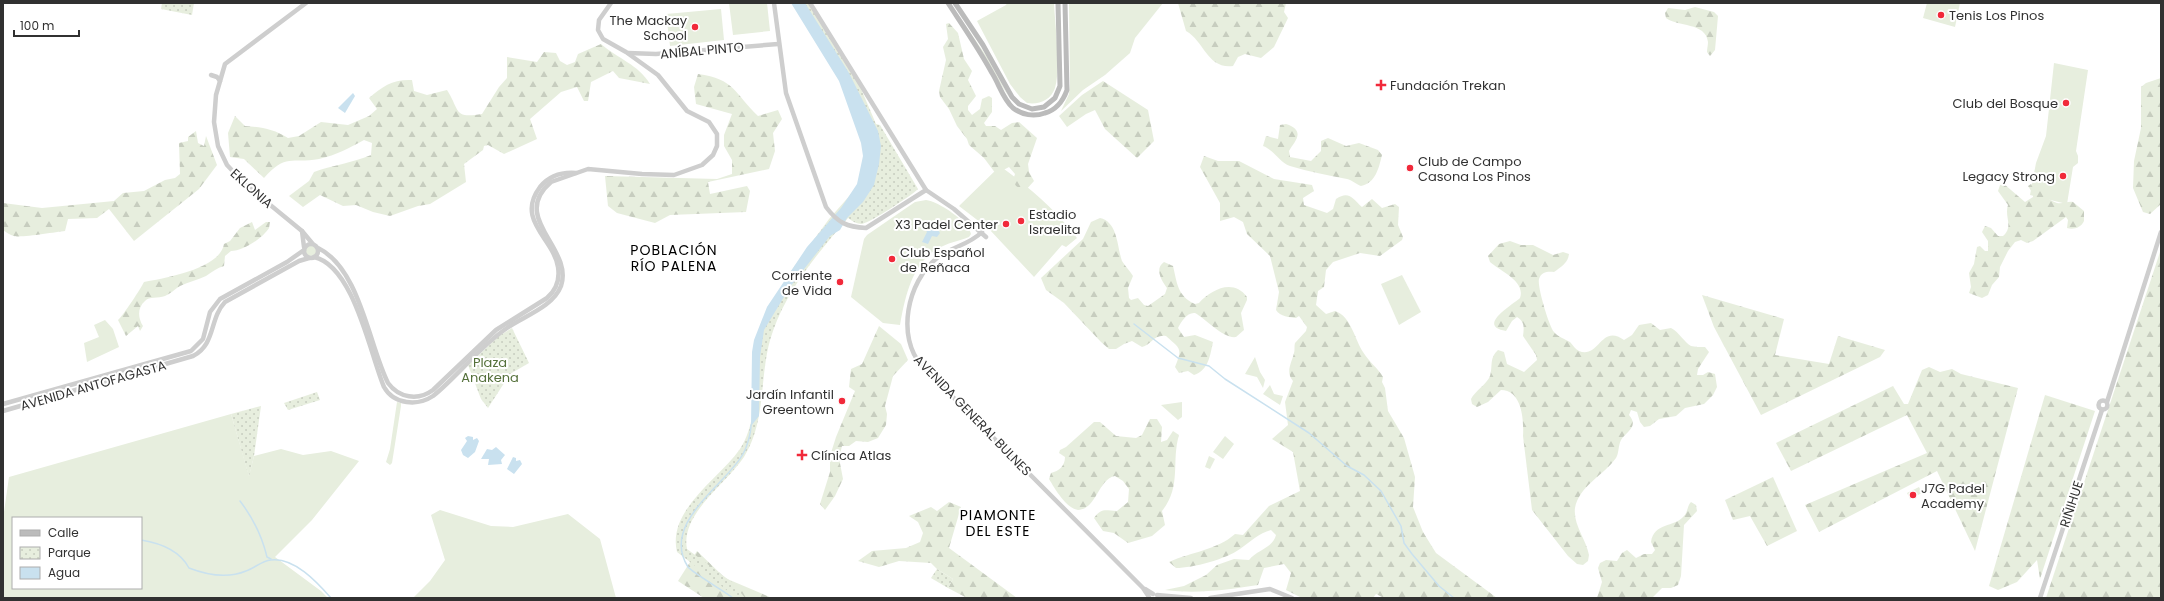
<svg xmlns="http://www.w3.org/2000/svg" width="2164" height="601" viewBox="0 0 2164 601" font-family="Poppins,sans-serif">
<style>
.green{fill:#e7eede;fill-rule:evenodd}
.forest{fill:url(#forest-firs)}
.park{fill:url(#park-dots)}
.water{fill:#c9e1ef}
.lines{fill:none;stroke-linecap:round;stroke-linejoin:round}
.stream{stroke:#c9e1ef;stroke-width:1.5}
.tertiary{stroke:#cecece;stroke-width:4.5}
.secondary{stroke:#bbb;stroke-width:5}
.poi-dot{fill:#f1293a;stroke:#fff;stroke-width:1.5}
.labels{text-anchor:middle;stroke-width:4;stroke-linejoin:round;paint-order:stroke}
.poi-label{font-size:13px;fill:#313131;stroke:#fff;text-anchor:start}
.street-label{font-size:13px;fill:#313131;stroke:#fff}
.park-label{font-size:13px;fill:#54703a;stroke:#fff}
.neighbourhood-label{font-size:14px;letter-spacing:1px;fill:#000;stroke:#fff}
</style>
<defs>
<pattern id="forest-firs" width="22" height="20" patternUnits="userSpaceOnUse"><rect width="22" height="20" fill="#e7eede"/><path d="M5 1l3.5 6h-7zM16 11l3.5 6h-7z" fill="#c7cdbf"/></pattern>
<pattern id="park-dots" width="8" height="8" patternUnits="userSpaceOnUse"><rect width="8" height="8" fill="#e7eede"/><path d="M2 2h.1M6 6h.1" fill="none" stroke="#c7cdbf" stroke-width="1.8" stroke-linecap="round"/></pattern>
</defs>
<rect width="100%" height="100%" fill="#fff"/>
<!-- green -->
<g class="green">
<polygon points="729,3 767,3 770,31 733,35"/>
<polygon points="950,3 987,57 1010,99"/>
<path d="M 1007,3 L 1054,3 C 1055,26 1061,67 1055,88 C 1051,100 1039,105 1027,103 L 1020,97 L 1010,84 L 977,21 L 1006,5 Z"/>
<polygon points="1069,3 1163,3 1135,38 1130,53 1105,75 1083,90 1061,111 1069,94 1070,84"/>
<polygon points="1927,3 1960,3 1955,27 1923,18"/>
<polygon points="721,9 724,40 670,46 666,14"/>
<polygon points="2054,63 2088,70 2076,151 2078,156 2078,163 2073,167 2067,204 2030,195 2036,163 2046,136"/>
<path d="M 1000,166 C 1029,187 1055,209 1077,238 L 1066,247 L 1062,245 L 1034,277 L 989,229 L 959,206 Z"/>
<path d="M 926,200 C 938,201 969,222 971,234 L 969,237 C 959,241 947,243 937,249 C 912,264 905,297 900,325 L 883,323 L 851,297 L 864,239 L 867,235 L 915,202 Z"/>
<circle cx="311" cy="250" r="6"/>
<polygon points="1402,275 1421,312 1399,325 1381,284"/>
<polygon points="105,320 113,329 119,347 87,362 84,343 99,337 94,325"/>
<polygon points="1255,357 1260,372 1265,380 1263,388 1257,377 1245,374"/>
<polygon points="1270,385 1274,394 1283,396 1280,405 1263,394"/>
<polygon points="397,402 401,403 401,406 392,463 390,465 386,462 390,449"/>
<polygon points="1182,402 1182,417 1178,420 1161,405"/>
<path d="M 231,414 L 249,476 L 254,456 L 281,449 L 303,455 L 331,451 L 359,461 L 312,520 L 275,557 L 321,591 L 328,598 L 3,598 L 3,519 L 9,477 ZM 13,518 L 141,518 L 141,588 L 13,588 Z"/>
<polygon points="1225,436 1234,444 1223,459 1213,452"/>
<polygon points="1209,456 1215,459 1210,469 1205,467"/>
<polygon points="1919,487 1922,493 1910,499 1907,493"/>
<polygon points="440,510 491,526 513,527 568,514 600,539 616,598 413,598 430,581 445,560 431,515"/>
</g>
<!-- forest -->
<g class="forest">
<path d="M 1178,3 L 1286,3 L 1284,12 L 1288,18 L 1274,47 L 1261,58 L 1245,54 L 1238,57 L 1233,66 C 1207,69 1205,42 1186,31 Z"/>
<path d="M 1695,7 L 1714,12 L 1718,16 L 1715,50 L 1710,56 L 1707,52 C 1707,49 1708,45 1708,42 C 1706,22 1677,27 1666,18 L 1665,13 L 1668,8 L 1685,10 Z"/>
<polygon points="949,23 958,33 964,59 972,71 968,80 976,96 968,106 968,110 972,115 980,109 982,99 989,96 992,98 992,112 984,123 986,126 995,126 1001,130 1012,123 1019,122 1037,138 1028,164 1029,172 1034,181 1025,191 1016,186 1013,180 1015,174 1009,167 996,174 984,158 969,145 967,139 957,126 949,109 940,97 939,91 946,60 943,47 948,39 946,24"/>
<path d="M 601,44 C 617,58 639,65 650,84 L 619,78 L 613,71 L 591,82 L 588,101 L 584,101 L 577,87 L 561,92 L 530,119 L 537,139 L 504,154 L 488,145 L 484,146 L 483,150 L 464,164 L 466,182 L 430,204 L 418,206 L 390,216 L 373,212 L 356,205 L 343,206 L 320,195 L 303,207 L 289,196 L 309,181 L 314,172 C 333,165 352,163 371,155 L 372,143 L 364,140 C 349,148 337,155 319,159 C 291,164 286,153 264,178 L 244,159 L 230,157 L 228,133 L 235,116 L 245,126 C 262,127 274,129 288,138 L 299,136 L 321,122 L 348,125 L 369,116 L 377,109 L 369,98 C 383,86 393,79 412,80 L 414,91 L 427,95 L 447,90 C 460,110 453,119 482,114 L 499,87 L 507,78 L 507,57 L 537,62 L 544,52 L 556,53 L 560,61 L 567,65 L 575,62 L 578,54 Z"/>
<path d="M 698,74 C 735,79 734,93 758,116 L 778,110 L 782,119 L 773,133 L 775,151 L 769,169 L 708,182 L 710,194 L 747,186 L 750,191 L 746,212 L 670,215 L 655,223 L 617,213 L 608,206 L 605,176 L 717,179 L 732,174 L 732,160 L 724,146 L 724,135 L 732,114 L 696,104 L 694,87 Z"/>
<polygon points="2161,78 2161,204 2150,214 2143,212 2133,188 2134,161 2141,128 2141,87 2146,83"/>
<polygon points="1103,81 1148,110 1154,141 1137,158 1105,129 1095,110 1086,114 1067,127 1059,116 1082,95"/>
<path d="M 1286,124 C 1307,131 1294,142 1289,151 L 1290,157 L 1311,161 L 1321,151 L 1321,141 L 1328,138 L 1346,146 L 1359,143 L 1378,150 L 1382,155 C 1379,167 1376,183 1361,186 C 1356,184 1352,180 1347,179 C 1328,175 1309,172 1290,166 C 1279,162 1274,150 1263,146 L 1266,136 L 1278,139 L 1280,125 Z"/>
<path d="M 196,131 L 198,143 L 204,146 L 206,136 L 217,165 L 199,189 L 134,241 L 109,209 L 97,218 L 68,219 L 65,231 C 55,232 21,238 14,236 C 10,235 6,232 3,230 L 3,203 L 42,208 L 114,201 L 123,193 L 144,191 L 165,180 L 175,178 L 180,174 L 179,143 L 188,141 L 188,137 Z"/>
<path d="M 1204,156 L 1218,161 L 1239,161 L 1274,179 L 1312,185 L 1314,191 L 1303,198 L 1304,205 L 1327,213 L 1333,209 L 1336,199 C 1349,190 1353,199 1362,207 L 1372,199 L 1382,208 L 1395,204 L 1399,207 L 1398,225 L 1403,237 L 1402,240 L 1380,256 L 1360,253 L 1333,262 L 1326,270 L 1324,287 L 1318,291 L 1316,305 L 1326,314 L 1335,311 C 1351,316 1355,340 1363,352 C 1369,362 1378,368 1383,377 L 1382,382 L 1385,388 L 1388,411 L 1404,438 L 1415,477 L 1413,507 L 1423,532 L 1436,553 L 1497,598 L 1384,598 L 1376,594 L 1373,598 L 1302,598 L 1286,590 L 1291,573 L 1284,564 L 1264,568 L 1258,585 C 1226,590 1197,594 1165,590 L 1184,586 L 1206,575 L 1217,565 L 1234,559 L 1249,560 C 1257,550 1273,548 1276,535 L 1271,530 C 1259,533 1250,542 1240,549 C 1226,559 1193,568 1176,568 L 1169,562 C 1191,552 1217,550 1235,534 L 1243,535 L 1269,506 L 1300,491 L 1293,452 L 1272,439 L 1288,425 L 1285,402 L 1293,381 C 1285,372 1292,362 1294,353 C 1295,349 1294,346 1295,343 L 1306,331 L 1307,327 L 1299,316 L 1296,318 C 1290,317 1280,317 1276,310 L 1279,292 L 1270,256 L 1247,234 L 1243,222 L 1234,217 L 1220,221 L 1220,203 L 1200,167 Z"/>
<path d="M 2004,184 L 2025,202 L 2033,197 L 2033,194 L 2028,186 L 2031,184 C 2042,189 2046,200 2057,203 C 2063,204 2068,201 2073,202 L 2084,211 L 2084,221 C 2081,228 2073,230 2067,228 L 2068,220 L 2066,217 L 2033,241 L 2027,243 L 2021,240 L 2015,242 L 2008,251 L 2000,267 L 1999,277 L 1992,285 L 1988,295 L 1982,298 L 1969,293 L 1971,287 L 1969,273 L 1974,264 L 1977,247 L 1980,246 L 1985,251 L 1988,251 L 1988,241 L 1982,232 L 1985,226 L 1991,228 L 1998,236 L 2003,236 C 2014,226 2004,217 2008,205 L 1998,191 L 2000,185 Z"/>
<path d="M 1100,218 C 1118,222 1117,247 1122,261 C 1125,266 1130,271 1133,276 L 1128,288 L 1129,298 L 1131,300 L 1138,298 L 1144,305 L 1148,306 L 1165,294 L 1167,288 C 1162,281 1154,269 1164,262 L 1173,266 C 1177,282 1177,296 1195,304 L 1199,303 C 1211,290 1233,278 1247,297 L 1247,300 L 1241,313 L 1244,330 L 1236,337 C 1223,339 1205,318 1195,313 C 1187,312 1181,322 1178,328 L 1184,337 L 1195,335 L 1213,342 C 1210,355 1209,370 1194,375 L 1188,371 L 1179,373 L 1175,367 C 1183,347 1180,349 1166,336 C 1154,334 1151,345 1142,347 L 1132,341 L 1124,344 L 1116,349 L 1109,349 L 1101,342 L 1064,303 L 1046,290 L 1041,278 L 1083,239 L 1091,222 Z"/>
<path d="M 252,222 L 255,230 L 266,222 L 270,222 L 269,228 C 263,238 243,251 231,251 L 225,256 L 224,266 C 217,268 212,272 206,276 C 197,280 189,282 180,286 C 175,289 170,294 165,296 C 158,299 149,296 145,301 C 137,308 138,318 143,326 L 140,331 L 138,326 L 126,336 L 118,320 C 123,316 141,288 144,282 C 165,278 220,269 224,244 L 230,241 L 240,228 Z"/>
<path d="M 1510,241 L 1521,245 L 1533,245 L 1553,255 L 1563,252 L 1569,254 C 1568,263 1561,267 1554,272 C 1548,271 1541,272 1539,279 C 1537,286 1549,326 1554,332 C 1558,337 1565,339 1570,342 C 1573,345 1575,349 1579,351 C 1599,359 1601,323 1624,340 L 1632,335 L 1639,325 L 1651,323 L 1660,330 L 1671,328 C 1679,332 1685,343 1691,346 C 1695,347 1700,347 1705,347 L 1709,352 L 1698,369 L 1697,375 L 1703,375 L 1708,372 L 1715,374 L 1717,387 L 1713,395 L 1704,404 L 1685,408 L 1676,416 L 1659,419 L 1650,426 L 1644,427 L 1640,422 L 1637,412 L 1631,410 L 1629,415 C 1639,427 1627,431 1621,440 C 1618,446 1619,453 1616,458 C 1604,475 1579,486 1575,508 C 1573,525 1586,539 1589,555 L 1588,561 L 1583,565 L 1577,564 L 1568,556 L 1532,510 L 1523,436 C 1524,420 1522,390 1501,390 L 1488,402 L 1477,407 L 1472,404 L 1471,399 C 1475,391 1487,384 1490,376 C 1493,366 1489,358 1498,350 L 1504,352 L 1507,364 L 1524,372 L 1537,360 L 1536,355 L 1523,336 C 1524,328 1525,322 1517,317 L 1512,321 L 1506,331 C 1475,326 1514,304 1520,298 C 1526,281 1500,271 1490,262 L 1488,256 L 1499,244 Z"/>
<polygon points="2161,249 2161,598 2046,598"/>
<polygon points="1702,295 1784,319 1775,355 1829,364 1838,336 1885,350 1880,357 1761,415 1714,327"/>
<polygon points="879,326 901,344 908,360 893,376 885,406 887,414 886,425 878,438 868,442 856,441 849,446 842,446 839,458 843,479 835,496 825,510 820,504 830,472 830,456 836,437 855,391 849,387 851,369 862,364"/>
<polygon points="1929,367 1940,372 1952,369 1961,374 2018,388 1975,551 1937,471 1819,532 1805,505 1927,453 1907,415 1791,471 1776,443 1893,386 1904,404 1908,404 1922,370"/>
<polygon points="2045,395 2095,411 2040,579 2037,560 2017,582 1998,590 1989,586"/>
<path d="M 1150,419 L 1157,419 L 1162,427 L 1161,442 L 1167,440 L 1173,431 L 1179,435 C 1171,462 1182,486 1162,511 L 1165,525 L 1152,536 L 1128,543 L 1114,533 L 1103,531 L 1094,518 C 1102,507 1106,511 1117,511 L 1128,502 L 1129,489 L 1123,481 L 1115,476 C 1098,479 1097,509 1078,510 C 1066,508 1055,489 1049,479 L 1051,473 C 1059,471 1065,466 1065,457 L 1059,453 L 1060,450 L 1066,447 L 1094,422 L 1100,422 L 1116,436 L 1136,438 L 1142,435 Z"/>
<polygon points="1773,477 1797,531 1767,546 1750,516 1733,520 1725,500"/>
<polygon points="949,502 961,507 949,548 1017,598 967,598 948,588 953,579 937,569 931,563 899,561 879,567 858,561 872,551 906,548 920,542 923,533 918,522 909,516 931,507 937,511"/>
<path d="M 1691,502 L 1696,505 L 1697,511 L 1684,525 L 1681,576 L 1678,585 L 1671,588 L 1662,588 L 1652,598 L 1597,598 L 1602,582 L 1598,568 L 1600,563 L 1606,560 L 1617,561 L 1622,553 L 1627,550 L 1636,558 L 1644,554 L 1652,554 L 1655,550 L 1651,542 C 1654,522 1674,528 1684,516 C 1688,512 1687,506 1691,502 Z"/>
<polygon points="697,551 725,578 772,598 704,598 678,581"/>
</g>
<!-- park -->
<g class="park">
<polygon points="162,3 194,3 192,15 161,9"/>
<path d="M 793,3 L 809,3 L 859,84 L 876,124 L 880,125 L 918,189 C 911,196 871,222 862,224 C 857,224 852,221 848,218 C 818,253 788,288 773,331 C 758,372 768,418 744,457 C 727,483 680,514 687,549 L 733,583 L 745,598 L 737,598 L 677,552 C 667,510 719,479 740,449 C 747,438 751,425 753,412 L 760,330 L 791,271 L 829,219 L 860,184 L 867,154 L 843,80 Z"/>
<polygon points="512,328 529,363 510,374 488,408 481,399 468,365 499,336"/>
<polygon points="317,392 320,400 288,410 284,403"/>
<polygon points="261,406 254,456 249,477 231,414"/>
<polygon points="937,569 953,579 948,588 931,578"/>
</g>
<!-- water -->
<g class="water">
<polygon points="791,3 805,3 849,73 878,131 881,146 879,164 874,185 863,202 847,218 840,230 830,236 790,287 764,330 760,357 759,416 751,426 752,352 754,340 767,307 807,247 841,208 857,184 863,156 861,143 839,81"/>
<polygon points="353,93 355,96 345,113 338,108"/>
<polygon points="926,226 931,229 936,227 940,233 937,237 932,236 928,244 922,242 927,232 924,228"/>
<polygon points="468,436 473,437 473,440 477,438 479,441 475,452 468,458 463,455 461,450 467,441 465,438"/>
<polygon points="496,447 505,455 501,460 502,464 488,465 489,459 481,459 487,449 492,450"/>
<polygon points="513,457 516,458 516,461 520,460 522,464 514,474 507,469"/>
</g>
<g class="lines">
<!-- stream -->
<g class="stream">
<polyline points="1134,324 1178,358 1209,366 1225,379 1309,433 1347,466 1364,475 1381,491 1401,526 1404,543 1412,554 1439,586 1454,598"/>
<path d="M 240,501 C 253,518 262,536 267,557 L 271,559"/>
<path d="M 141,540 C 160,543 180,551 189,568 C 207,575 227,579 246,571 C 255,568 261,561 271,560 C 294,557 317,582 331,598"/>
<path d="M 733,598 C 724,591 693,573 688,567 C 660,523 726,485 743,454 C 747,447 751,433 751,425"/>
</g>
<!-- tertiary -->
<g class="tertiary">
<polyline points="306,3 225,64 216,95 214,122 218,146 227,165 246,185 302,231 312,243"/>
<path d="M 774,3 L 786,93 L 826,207 C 838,223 847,227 866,228 L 926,190"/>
<polyline points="810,3 926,190 954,209 986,237"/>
<polyline points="628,53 656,54 778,44"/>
<polyline points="211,75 217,77 220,81"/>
<polyline points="302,231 304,247"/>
<path d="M 982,232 C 969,245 951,247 937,258 C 907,282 896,337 922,366 L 1143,588 L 1149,597"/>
<circle cx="311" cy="251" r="7"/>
<path d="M 318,248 C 360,268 369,346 388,383 C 399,398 418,401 433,390 L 496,330 L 547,298 C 556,290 560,279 558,267 C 554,239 515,220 540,187 C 549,176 562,172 576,173"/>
<path d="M 314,257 C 354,266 370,354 384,387 C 394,405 418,406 433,396 C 459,375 479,347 507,328 C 524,316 553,307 561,286 C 574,248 509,218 551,182 L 588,169 L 642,174 L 674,175 L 702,165 L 713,155 L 717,146 L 717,134 L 709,122 L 687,111 L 658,75 L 626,52 L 603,39 L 598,30 L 599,20 L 611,3"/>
<circle cx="2103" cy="405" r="4.5"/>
<polyline points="2107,402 2161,232"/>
<polyline points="3,404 191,351 203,339 210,312 220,299 287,262 304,250"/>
<path d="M 3,411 L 193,356 C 216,344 209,319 225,302 L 299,261 L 309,258"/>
<polyline points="1145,589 1153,594"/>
<polyline points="1157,595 1191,598"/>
<polyline points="1210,598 1270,589 1292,598"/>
<polyline points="2040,598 2102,410"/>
</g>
<!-- secondary -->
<g class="secondary">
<path d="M 948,3 C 963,26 979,49 992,73 C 999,84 1003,99 1013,108 C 1022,115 1034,117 1045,113 C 1056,110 1063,101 1067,90 L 1065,3"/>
<polyline points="955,3 983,45 1012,97 1019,104 1032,109 1044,107 1055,98 1060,86 1058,3"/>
</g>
</g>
<!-- markers -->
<g class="poi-dot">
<circle cx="1941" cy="15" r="4"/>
<circle cx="695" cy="27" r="4"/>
<path d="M1379 79h4v4h4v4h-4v4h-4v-4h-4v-4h4z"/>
<circle cx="2066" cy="103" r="4"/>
<circle cx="1410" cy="168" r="4"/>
<circle cx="2063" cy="176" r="4"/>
<circle cx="1021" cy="221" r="4"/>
<circle cx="1006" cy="224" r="4"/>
<circle cx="892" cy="259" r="4"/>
<circle cx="840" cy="282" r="4"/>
<circle cx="842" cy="401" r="4"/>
<path d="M800 449h4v4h4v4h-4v4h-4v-4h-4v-4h4z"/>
<circle cx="1913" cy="495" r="4"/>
</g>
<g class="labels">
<!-- poi labels -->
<g class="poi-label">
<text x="1949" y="20">Tenis Los Pinos</text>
<text x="687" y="25" text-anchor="end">The Mackay<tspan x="687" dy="15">School</tspan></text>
<text x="1390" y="90">Fundación Trekan</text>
<text x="2058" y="108" text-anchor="end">Club del Bosque</text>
<text x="1418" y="166">Club de Campo<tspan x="1418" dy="15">Casona Los Pinos</tspan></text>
<text x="2055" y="181" text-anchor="end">Legacy Strong</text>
<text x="1029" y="219">Estadio<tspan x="1029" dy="15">Israelita</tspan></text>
<text x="998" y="229" text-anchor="end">X3 Padel Center</text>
<text x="900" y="257">Club Español<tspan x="900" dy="15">de Reñaca</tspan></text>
<text x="832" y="280" text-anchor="end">Corriente<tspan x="832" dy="15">de Vida</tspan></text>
<text x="834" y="399" text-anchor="end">Jardín Infantil<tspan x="834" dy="15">Greentown</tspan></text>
<text x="811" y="460">Clínica Atlas</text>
<text x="1921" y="493">J7G Padel<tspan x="1921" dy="15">Academy</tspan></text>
</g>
<!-- street labels -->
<g class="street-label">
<text transform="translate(702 50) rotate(-5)" y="5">ANÍBAL PINTO</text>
<text transform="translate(252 188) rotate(42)" y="5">EKLONIA</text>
<text transform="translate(93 385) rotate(-16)" y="5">AVENIDA ANTOFAGASTA</text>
<text transform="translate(973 415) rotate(46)" y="5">AVENIDA GENERAL BULNES</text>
<text transform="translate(2071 504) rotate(-72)" y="5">RIÑIHUE</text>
</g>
<!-- park labels -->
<g class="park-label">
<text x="490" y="367">Plaza<tspan x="490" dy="15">Anakena</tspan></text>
</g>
<!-- neighbourhood labels -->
<g class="neighbourhood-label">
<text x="674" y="255">POBLACIÓN<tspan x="674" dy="16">RÍO PALENA</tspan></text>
<text x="998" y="520">PIAMONTE<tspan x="998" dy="16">DEL ESTE</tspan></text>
</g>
</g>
<!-- border -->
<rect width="2164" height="601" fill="none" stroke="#313131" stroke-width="8"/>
<!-- legend -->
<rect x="12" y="517" width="130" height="72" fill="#ffffff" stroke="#adadad"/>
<rect x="20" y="530" width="20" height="6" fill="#bbbbbb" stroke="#adadad"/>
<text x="48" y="537" font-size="12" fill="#313131">Calle</text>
<rect x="20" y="547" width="20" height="12" fill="url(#park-dots)" stroke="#adadad"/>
<text x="48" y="557" font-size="12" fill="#313131">Parque</text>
<rect x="20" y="567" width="20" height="12" fill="#c9e1ef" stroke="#adadad"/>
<text x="48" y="577" font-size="12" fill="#313131">Agua</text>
<!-- scale -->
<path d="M14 30v6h65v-6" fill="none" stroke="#313131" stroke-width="2"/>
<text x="20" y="30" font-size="12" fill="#313131" stroke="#ffffff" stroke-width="3" paint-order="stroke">100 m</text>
</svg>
